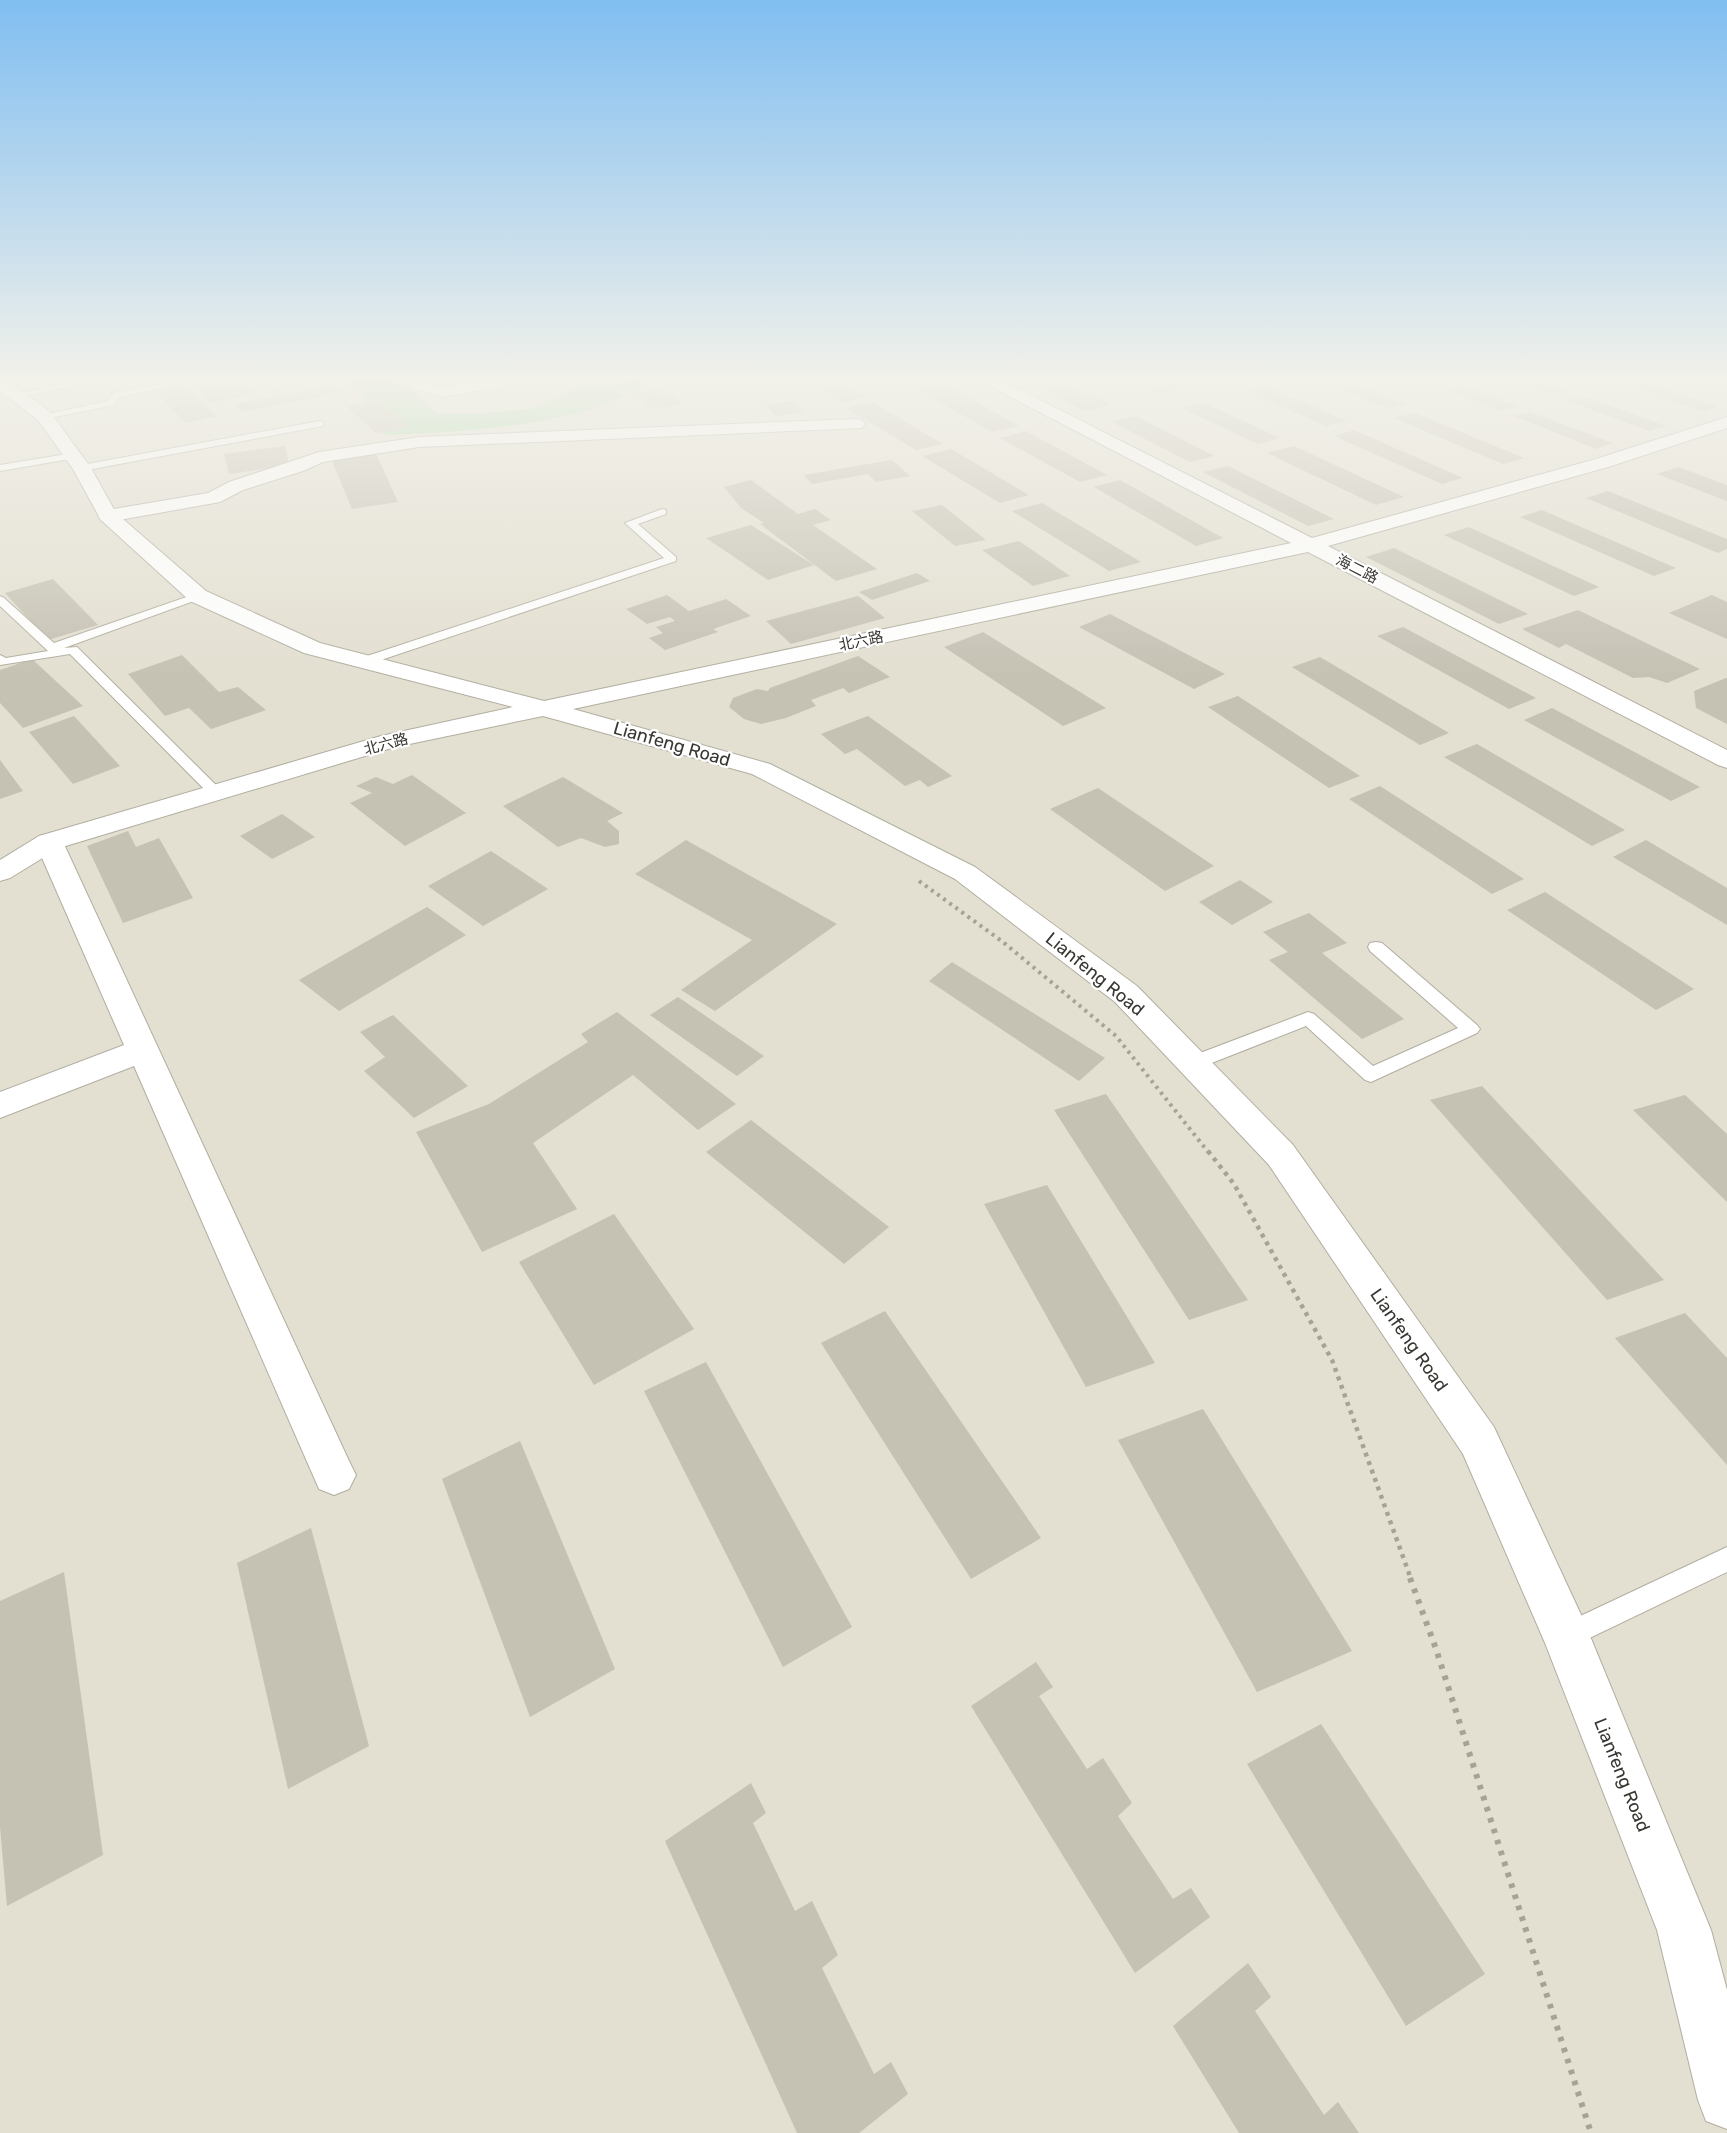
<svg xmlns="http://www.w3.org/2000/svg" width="1727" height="2133" viewBox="0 0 1727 2133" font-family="Rubik,'Noto Sans SC',sans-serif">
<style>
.green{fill:#a1d8a6}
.building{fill:#c5c1b3}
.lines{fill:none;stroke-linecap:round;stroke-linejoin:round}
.lane-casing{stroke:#b1aea0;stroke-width:2}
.street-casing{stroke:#b1aea0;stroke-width:2}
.secondary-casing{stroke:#b1aea0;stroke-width:2}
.path-far2{stroke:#a5a297;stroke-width:4;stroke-dasharray:3 4.5;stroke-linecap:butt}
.path-far1{stroke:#a5a297;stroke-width:4.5;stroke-dasharray:4 5;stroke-linecap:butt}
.path{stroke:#a5a297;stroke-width:6;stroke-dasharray:4.5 7;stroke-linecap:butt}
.lane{fill:#fff;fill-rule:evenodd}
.street{fill:#fff;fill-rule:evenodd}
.secondary{fill:#fff;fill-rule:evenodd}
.labels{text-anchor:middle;stroke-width:4.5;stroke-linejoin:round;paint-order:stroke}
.far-street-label{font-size:15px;fill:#393732;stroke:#fff}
.street-label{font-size:18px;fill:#393732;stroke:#fff}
</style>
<rect width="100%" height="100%" fill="#e3dfd1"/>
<!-- green -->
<path class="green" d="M 344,378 L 393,378 L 413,390 L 436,414 L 475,414 L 534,408 L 582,386 L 615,384 L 640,378 L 662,378 C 650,379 644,385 634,391 C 619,399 603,406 587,410 C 521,429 455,432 386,435 L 361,395 Z"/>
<!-- building -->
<g class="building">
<polygon points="238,378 254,394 209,403 193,387"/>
<polygon points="559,378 621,378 621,379 567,385"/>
<polygon points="676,378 713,378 714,379 681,383"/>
<polygon points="757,378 790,378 794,383 765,386"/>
<polygon points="896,378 927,378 927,379 905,383"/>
<polygon points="1021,378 1056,378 1111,405 1085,411"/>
<polygon points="1122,378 1156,378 1181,389 1158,394"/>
<polygon points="1313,378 1341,378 1405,404 1387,408"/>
<polygon points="1503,378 1536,378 1571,390 1552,395"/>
<polygon points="1635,379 1719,407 1704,412 1620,384"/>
<polygon points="939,381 1019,426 992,432 913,387"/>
<polygon points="183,382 217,416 185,423 153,388"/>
<polygon points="843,383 868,397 843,403 819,388"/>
<polygon points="336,384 344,392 241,412 235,404"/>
<polygon points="1263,385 1347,421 1326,426 1243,390"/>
<polygon points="1464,386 1518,406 1501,411 1447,390"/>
<polygon points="660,389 663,395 675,394 682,405 650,409 644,398 632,400 628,393"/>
<polygon points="1583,396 1666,426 1649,431 1567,401"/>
<polygon points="378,400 410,427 377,434 347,407"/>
<polygon points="793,401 804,412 776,416 765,404"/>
<polygon points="872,402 943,444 916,450 846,408"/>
<polygon points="1203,402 1280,438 1258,444 1181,408"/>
<polygon points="1530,412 1613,443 1596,449 1513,416"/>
<polygon points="1415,413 1524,458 1503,464 1394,418"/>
<polygon points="1135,416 1215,456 1190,462 1112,422"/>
<polygon points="1354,430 1463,478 1442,484 1334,436"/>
<polygon points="1026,431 1107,475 1080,482 1000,438"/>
<polygon points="285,446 289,465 229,474 224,454"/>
<polygon points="1294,446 1404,497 1376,505 1267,453"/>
<polygon points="951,449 1029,495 1000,503 922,456"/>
<polygon points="376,454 398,502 352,509 332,461"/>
<polygon points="892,460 910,476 876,482 868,474 812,484 804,475"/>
<polygon points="1228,466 1334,519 1308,526 1203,472"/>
<polygon points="1678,467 1727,485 1727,501 1657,474"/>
<polygon points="751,480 798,514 815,509 831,520 813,525 877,569 836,581 760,524 764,523 741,508 724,487"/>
<polygon points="1120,480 1223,538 1196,546 1094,487"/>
<polygon points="1608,491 1727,539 1727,549 1718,553 1586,498"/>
<polygon points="1042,503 1141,562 1109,571 1012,511"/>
<polygon points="942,505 986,540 955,546 912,511"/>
<polygon points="1542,510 1676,568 1654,576 1520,517"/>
<polygon points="751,525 814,565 768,580 706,538"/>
<polygon points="1469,527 1599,587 1574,596 1444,535"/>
<polygon points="1019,541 1070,576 1033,586 982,550"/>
<polygon points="1394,548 1528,614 1499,624 1366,557"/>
<polygon points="917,573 930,581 872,600 859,592"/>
<polygon points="53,579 98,625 48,640 5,593"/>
<polygon points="667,595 689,611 726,599 751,616 713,629 718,632 665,650 649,638 663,633 656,627 675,621 670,617 647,624 626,609"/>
<polygon points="1712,595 1727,602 1727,639 1669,613"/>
<polygon points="858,596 885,618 791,644 766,621"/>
<polygon points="1578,610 1700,669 1667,683 1649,677 1633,678 1566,644 1559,648 1522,629"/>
<polygon points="1110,614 1225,674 1194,689 1079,627"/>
<polygon points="1403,627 1536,698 1509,709 1377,636"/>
<polygon points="983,632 1106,708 1063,726 944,647"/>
<polygon points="182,655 219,692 238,687 266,710 211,729 189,708 165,716 128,674"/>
<polygon points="858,656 890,677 849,693 843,688 811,700 816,706 786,718 761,724 744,719 729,707 733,698 757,689 768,691 770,688"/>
<polygon points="1320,657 1449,733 1420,745 1292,667"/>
<polygon points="32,659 83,706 23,728 0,703 0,670"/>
<polygon points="1726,678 1727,678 1727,724 1696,708 1694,691"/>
<polygon points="1238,696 1360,776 1329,788 1208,707"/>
<polygon points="1552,708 1700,787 1671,801 1524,720"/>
<polygon points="74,716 120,766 73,784 29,732"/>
<polygon points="868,716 952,776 928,787 920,780 905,786 857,749 845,754 821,734"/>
<polygon points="1477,744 1625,830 1592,846 1444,757"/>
<polygon points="0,760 23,791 0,799"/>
<polygon points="412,775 466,813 405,846 350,803 372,793 356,786 376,777 393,784"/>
<polygon points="563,777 623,813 607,821 619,831 619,844 605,847 581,838 558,847 503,806"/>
<polygon points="1380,786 1524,879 1492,894 1349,799"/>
<polygon points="1098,788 1214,866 1165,891 1050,809"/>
<polygon points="282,814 315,837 272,859 240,836"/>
<polygon points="128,831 136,847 159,838 193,898 123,923 87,846"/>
<polygon points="686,840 837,924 715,1011 681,990 752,940 635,874"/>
<polygon points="1646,840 1727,888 1727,925 1613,857"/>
<polygon points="491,851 548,889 483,926 428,886"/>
<polygon points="1240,880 1273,902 1232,925 1199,902"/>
<polygon points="1545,892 1694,989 1656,1010 1507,910"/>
<polygon points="427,907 466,935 339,1011 299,980"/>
<polygon points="1309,913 1347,943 1322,953 1404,1019 1362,1039 1269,960 1288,952 1263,932"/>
<polygon points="952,962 1105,1058 1079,1081 929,981"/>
<polygon points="678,997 764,1056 737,1076 650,1015"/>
<polygon points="617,1012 736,1104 698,1130 633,1075 533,1143 577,1209 482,1252 416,1132 489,1104 588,1042 581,1034"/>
<polygon points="393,1015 468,1086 414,1118 364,1071 385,1057 360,1032"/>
<polygon points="1482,1086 1664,1280 1607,1300 1430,1100"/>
<polygon points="1106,1094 1248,1300 1189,1320 1054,1110"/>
<polygon points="1685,1095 1727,1134 1727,1202 1633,1110"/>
<polygon points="751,1120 889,1227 844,1264 706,1152"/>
<polygon points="1047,1185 1155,1363 1086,1387 984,1204"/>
<polygon points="614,1214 694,1329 594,1385 519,1262"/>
<polygon points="885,1311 1041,1538 971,1579 821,1343"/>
<polygon points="1685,1313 1727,1358 1727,1465 1615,1338"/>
<polygon points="706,1362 852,1627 783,1667 644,1391"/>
<polygon points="1203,1409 1352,1651 1257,1692 1118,1440"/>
<polygon points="520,1441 615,1669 530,1717 442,1479"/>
<polygon points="311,1528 369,1746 288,1789 237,1563"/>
<polygon points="64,1572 103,1855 7,1906 0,1827 0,1601"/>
<polygon points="1036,1662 1053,1687 1039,1696 1087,1769 1103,1758 1132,1803 1118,1816 1173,1899 1191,1888 1210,1917 1135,1973 971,1706"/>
<polygon points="1321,1724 1485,1974 1406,2026 1247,1764"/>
<polygon points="751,1783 766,1813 753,1823 795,1911 812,1901 838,1955 822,1968 874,2074 891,2062 908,2094 859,2133 797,2133 665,1841"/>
<polygon points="1248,1963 1271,1997 1255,2011 1324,2115 1338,2102 1359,2133 1239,2133 1173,2026"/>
</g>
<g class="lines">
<defs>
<g id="lane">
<polygon points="90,378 104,378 18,398 14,395"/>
<polygon points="191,378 206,378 119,397 114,405 44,419 39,416 108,401 113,393"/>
<polygon points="263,378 272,378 284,387 277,389"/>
<polygon points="320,421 323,422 323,426 82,471 77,468 82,465"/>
<polygon points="73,453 78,456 76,458 0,471 0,465"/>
<polygon points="662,509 666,510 666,514 638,524 676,557 676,561 369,664 361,664 359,661 361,658 664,558 625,523"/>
<polygon points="198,593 204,596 202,598 64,648 77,647 222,791 224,794 222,797 212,797 70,654 0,665 0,655 6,658 48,651 0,606 0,596 4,598 54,643"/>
<polygon points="1376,942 1382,943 1477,1025 1480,1029 1477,1033 1371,1082 1365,1080 1306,1026 1199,1068 1193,1069 1187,1068 1184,1063 1187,1058 1308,1012 1314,1014 1373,1066 1458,1028 1370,951 1368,947 1370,943"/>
<polygon points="1727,1547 1727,1572 1575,1645 1566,1649 1557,1645 1553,1636 1557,1627"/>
</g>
<g id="street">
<polygon points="391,378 414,378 442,387 497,378 531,378 523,383 441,397 393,381"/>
<polygon points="856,419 862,420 865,424 862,428 419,447 323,462 303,471 243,490 220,502 108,522 101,520 98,516 101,512 108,510 208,493 229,482 319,452 419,437"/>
<polygon points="49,834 59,836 63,842 349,1461 356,1475 349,1489 334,1495 319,1489 134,1066 0,1118 0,1092 124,1045 35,842 39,836"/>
</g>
<polygon id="secondary" points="0,378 6,380 50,412 91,468 116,513 206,591 320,643 544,701 1291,543 980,381 978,378 997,378 1312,538 1596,459 1727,417 1727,428 1608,467 1328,546 1727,750 1727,768 1718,765 1308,552 573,709 770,764 975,867 1137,986 1293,1145 1494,1427 1583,1619 1711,1930 1727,1990 1727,2129 1706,2121 1698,2100 1657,1930 1545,1643 1463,1454 1269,1165 1115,1002 955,879 752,774 543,716 395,747 59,848 10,878 0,881 0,860 39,836 381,736 513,707 304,653 190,601 101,520 73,469 38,420 0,391"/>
</defs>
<!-- lane casing -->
<use href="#lane" class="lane-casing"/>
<!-- street casing -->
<use href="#street" class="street-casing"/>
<!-- secondary casing -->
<use href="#secondary" class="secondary-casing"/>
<!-- path-far2 -->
<polyline class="path-far2" points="919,881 1003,942 1116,1036 1209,1153"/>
<!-- path-far1 -->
<polyline class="path-far1" points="1208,1151 1234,1184 1332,1360 1411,1579"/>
<!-- path -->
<polyline class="path" points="1410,1578 1436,1649 1591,2133"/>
<!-- lane -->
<use href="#lane" class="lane"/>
<!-- street -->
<use href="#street" class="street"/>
<!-- secondary -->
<use href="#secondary" class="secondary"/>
</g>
<!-- sky -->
<linearGradient id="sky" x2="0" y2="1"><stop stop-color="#80bef1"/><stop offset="0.56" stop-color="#f2f1ea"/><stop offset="1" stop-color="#f2f1ea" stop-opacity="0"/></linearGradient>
<rect width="1727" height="676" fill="url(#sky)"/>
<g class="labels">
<!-- far-street labels -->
<g class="far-street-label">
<text transform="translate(1357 569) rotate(27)" y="5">海二路</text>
<text transform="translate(861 641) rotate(-12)" y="5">北六路</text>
<text transform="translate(386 744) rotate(-15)" y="5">北六路</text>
</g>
<!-- street labels -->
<g class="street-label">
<text transform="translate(672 744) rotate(16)" y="6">Lianfeng Road</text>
<text transform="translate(1095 974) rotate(39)" y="6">Lianfeng Road</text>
<text transform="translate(1409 1340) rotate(55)" y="6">Lianfeng Road</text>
<text transform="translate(1622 1775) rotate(68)" y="6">Lianfeng Road</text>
</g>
</g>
</svg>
